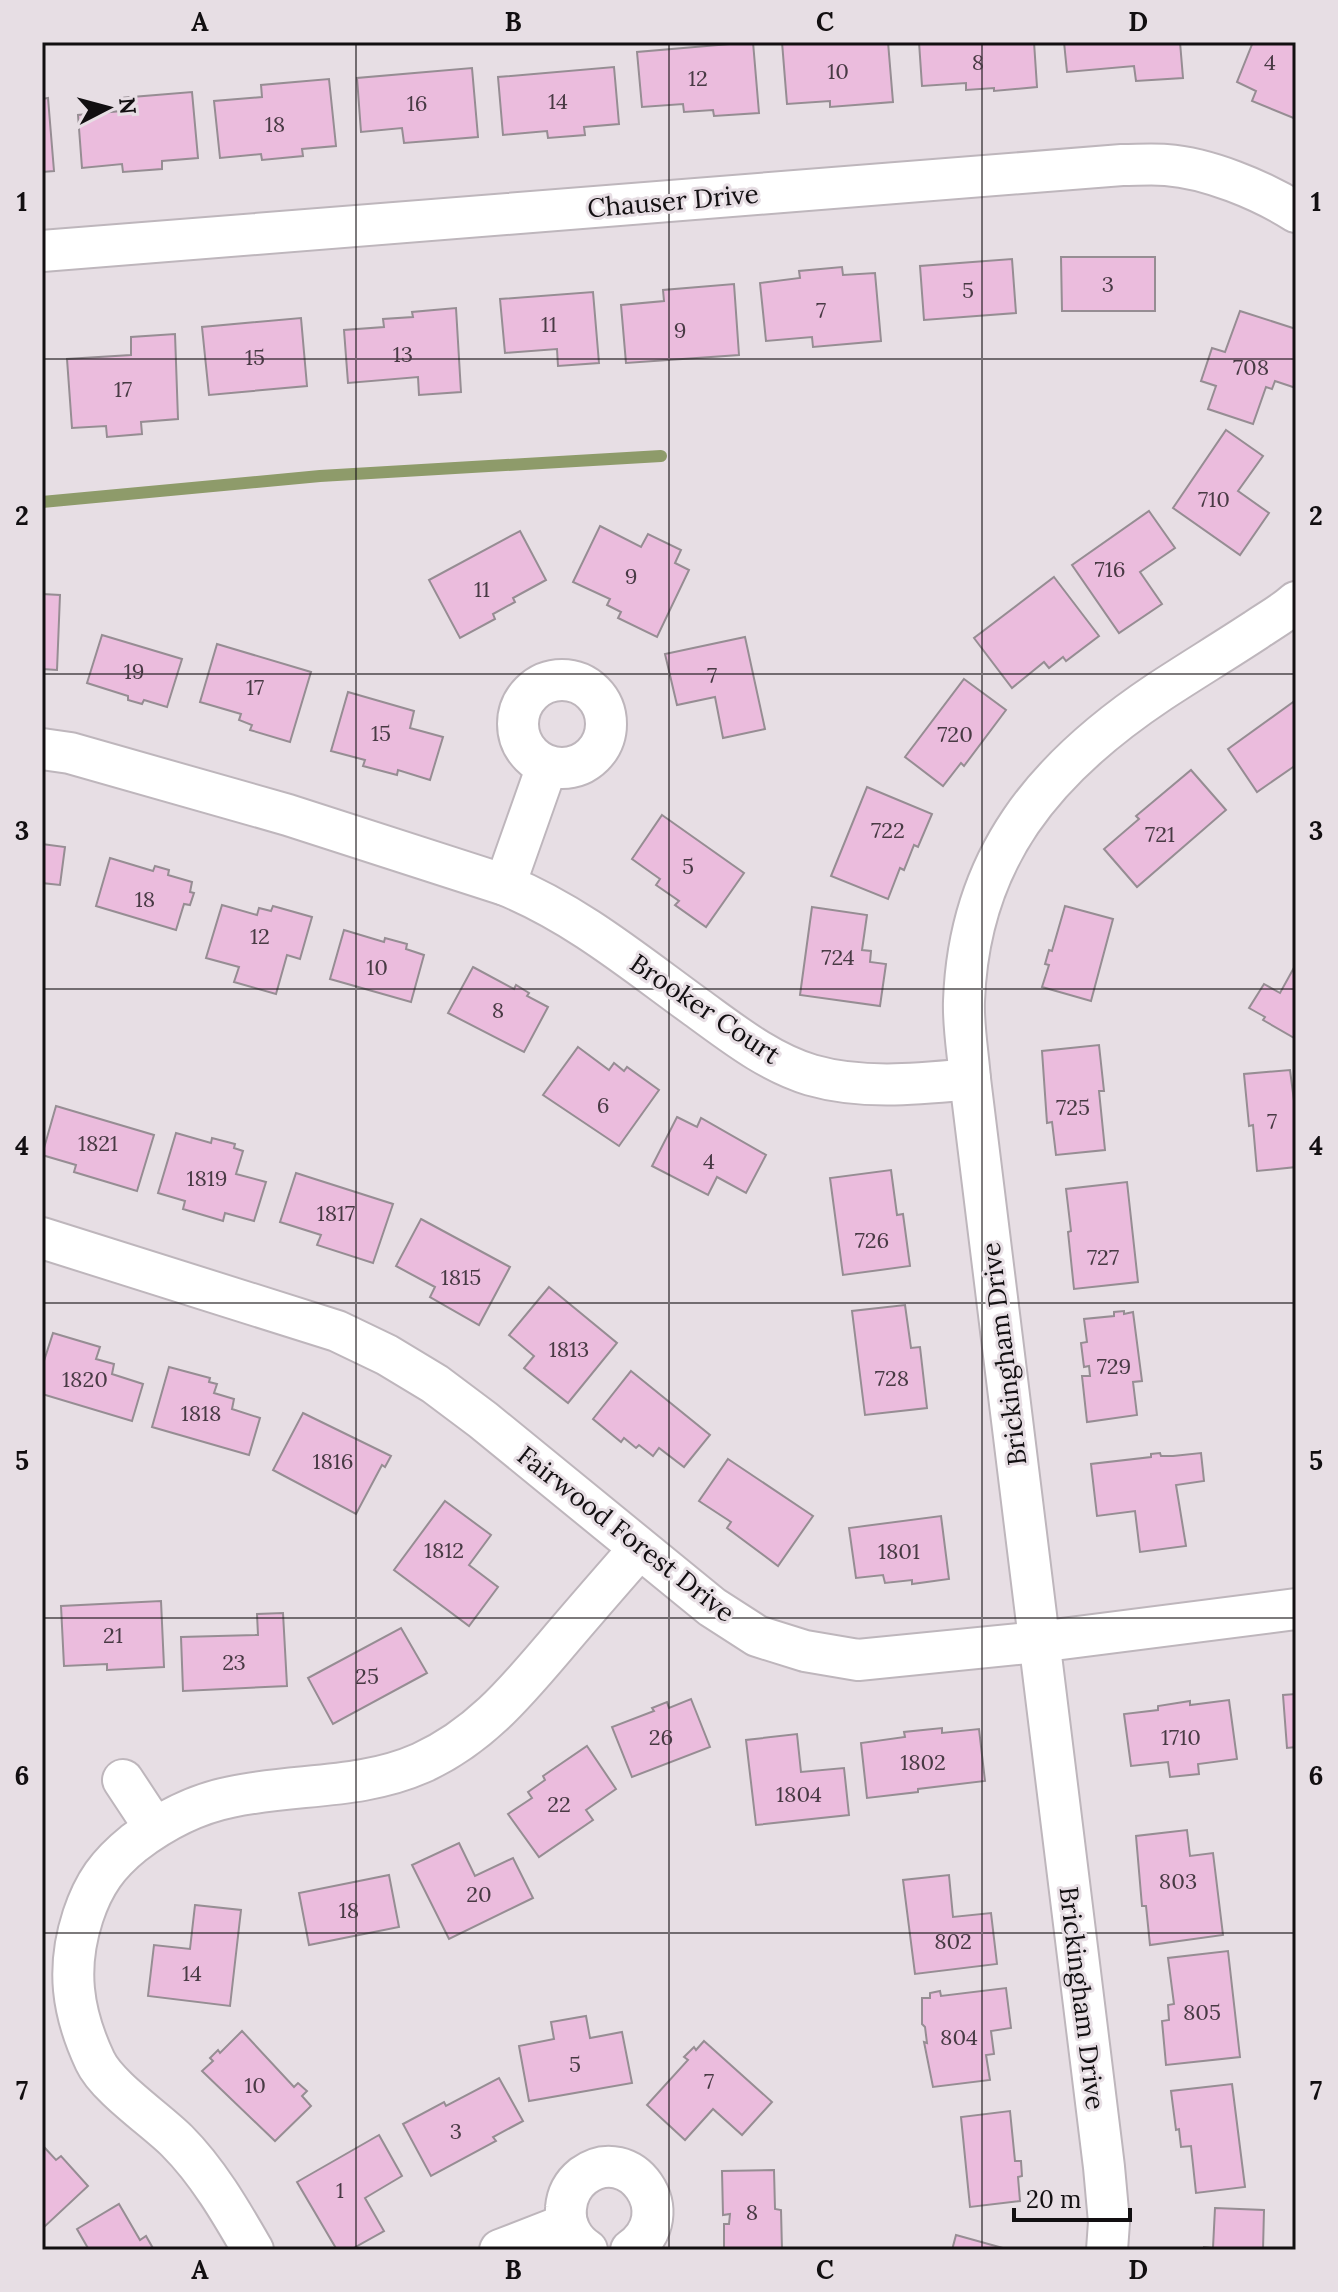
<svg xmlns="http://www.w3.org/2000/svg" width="1338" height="2292" viewBox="0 0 1338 2292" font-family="Lora,serif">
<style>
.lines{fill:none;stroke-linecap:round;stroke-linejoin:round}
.stream{stroke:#8e9b6a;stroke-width:12}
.building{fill:#ebbcdd;stroke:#968d93;stroke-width:2}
.street-casing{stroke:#beb6bc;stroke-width:44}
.street{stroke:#fff;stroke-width:40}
.grid{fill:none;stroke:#120f11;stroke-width:2;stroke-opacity:0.55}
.labels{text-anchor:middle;stroke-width:6;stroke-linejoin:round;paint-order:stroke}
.number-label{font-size:22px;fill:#483a44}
.street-label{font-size:26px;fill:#120f11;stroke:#e7dee4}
.neatline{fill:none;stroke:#120f11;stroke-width:3}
.grid-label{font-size:26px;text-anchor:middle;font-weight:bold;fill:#120f11}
</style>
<rect width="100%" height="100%" fill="#e7dee4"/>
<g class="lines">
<!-- stream -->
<polyline class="stream" points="42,502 320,476 661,456"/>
</g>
<!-- building -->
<g class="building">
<polygon points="753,42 759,113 714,116 713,110 684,112 683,104 642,107 637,52"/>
<polygon points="782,42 888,42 893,102 830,107 830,101 787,104"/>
<polygon points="919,42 1034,42 1037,87 994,91 994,88 966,90 966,83 922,86"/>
<polygon points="1064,42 1180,42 1183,78 1136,81 1134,66 1067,72"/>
<polygon points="1253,42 1296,42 1296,119 1252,101 1256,91 1237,82"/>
<polygon points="614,67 619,124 584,127 585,135 548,138 547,131 503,135 498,77"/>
<polygon points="472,68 478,137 404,143 402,128 361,132 357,78"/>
<polygon points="329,79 336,146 302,149 303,156 262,160 261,154 220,158 214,101 262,97 261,85"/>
<polygon points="192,92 198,158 162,161 162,169 123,172 122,164 82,168 78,115 121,111 120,98"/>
<polygon points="48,98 54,171 42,172 42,99"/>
<polygon points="1061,257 1155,257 1155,311 1062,311"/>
<polygon points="1012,259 1016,313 924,320 920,266"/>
<polygon points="842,267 843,275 875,273 881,341 813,347 812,337 766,341 760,283 800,278 799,271"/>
<polygon points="734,284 739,355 626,363 621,305 664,301 663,290"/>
<polygon points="593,292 599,363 558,366 557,349 505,353 500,299"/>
<polygon points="456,308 461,392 419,395 418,377 348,383 344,330 384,327 383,319 413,317 412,312"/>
<polygon points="1240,311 1296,329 1296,388 1275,381 1272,389 1266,387 1253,424 1208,409 1216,386 1201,381 1212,348 1225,352"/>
<polygon points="301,318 307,386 209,395 202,327"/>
<polygon points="175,334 178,419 141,422 142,434 107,437 106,426 72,428 67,359 131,355 131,337"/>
<polygon points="1226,430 1263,456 1238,491 1269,513 1240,555 1173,508"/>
<polygon points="1149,511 1175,548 1140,572 1162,604 1119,633 1072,565"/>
<polygon points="600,526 641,547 648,534 681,550 675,563 689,570 657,637 618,618 621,612 607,605 610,599 573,582"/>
<polygon points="520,531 546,580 513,598 515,602 493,614 495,619 460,638 429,580"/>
<polygon points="1054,577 1099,636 1066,661 1063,657 1049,668 1044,662 1012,688 974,638"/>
<polygon points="42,594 60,595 57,670 42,669"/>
<polygon points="102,635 182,659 167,707 144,700 142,704 128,700 128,696 87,683"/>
<polygon points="745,637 765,729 723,738 715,697 677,705 665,654"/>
<polygon points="217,644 311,672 290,742 250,730 252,725 239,720 241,714 200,702"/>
<polygon points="964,679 1006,710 964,766 961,763 943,786 905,757"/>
<polygon points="348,692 414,711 410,728 443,737 430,780 398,770 397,775 363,766 365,760 331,751"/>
<polygon points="1296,700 1296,765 1257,792 1228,749"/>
<polygon points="1191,770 1226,810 1137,887 1104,849 1139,819 1136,816"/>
<polygon points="867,787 932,814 918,847 914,845 904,870 900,868 888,899 831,876"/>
<polygon points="662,815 744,873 706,927 675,905 679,901 656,885 660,879 632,859"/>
<polygon points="42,844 65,847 60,885 42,883"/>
<polygon points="110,858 153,871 155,866 169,870 168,875 192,882 190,892 194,893 190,905 184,904 176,930 96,906"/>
<polygon points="222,905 257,915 259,908 271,911 273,906 312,917 300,959 287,955 276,994 234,982 239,967 206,958"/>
<polygon points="1065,906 1113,919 1091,1001 1042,987 1049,965 1045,964 1049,950 1052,951"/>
<polygon points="812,907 867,915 862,950 871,951 870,962 886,964 880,1006 800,995"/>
<polygon points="344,930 384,942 385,938 407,944 406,949 424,955 411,1002 330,979"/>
<polygon points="1296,964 1296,1039 1263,1020 1265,1017 1249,1008 1264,984 1280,993"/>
<polygon points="473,967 514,989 516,985 529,993 527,996 548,1007 524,1052 448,1013"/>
<polygon points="1099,1045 1104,1091 1099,1091 1105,1150 1056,1155 1052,1122 1047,1123 1042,1051"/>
<polygon points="578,1047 609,1070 614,1063 624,1071 627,1067 659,1090 619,1146 543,1095"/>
<polygon points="1290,1070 1296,1116 1296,1167 1257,1171 1253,1125 1249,1126 1244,1074"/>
<polygon points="56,1106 154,1135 137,1191 74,1172 76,1165 42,1155"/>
<polygon points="677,1117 697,1127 701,1118 766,1155 746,1193 717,1177 708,1195 652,1166"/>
<polygon points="176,1133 211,1143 212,1138 235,1144 234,1148 243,1151 236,1174 266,1182 254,1221 225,1213 223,1221 183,1209 185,1201 158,1193"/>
<polygon points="891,1170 897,1215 903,1214 910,1266 843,1275 830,1178"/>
<polygon points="296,1173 393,1204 373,1263 317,1245 321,1235 280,1222"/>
<polygon points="1127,1182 1138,1282 1074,1289 1068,1232 1071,1231 1066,1189"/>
<polygon points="421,1219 510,1267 479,1325 430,1297 435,1287 396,1266"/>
<polygon points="549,1287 617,1343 568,1403 524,1368 534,1356 509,1335"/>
<polygon points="905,1305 911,1348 920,1347 927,1408 865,1415 852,1311"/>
<polygon points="1124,1311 1124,1314 1133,1312 1142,1381 1133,1382 1137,1415 1087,1422 1082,1376 1090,1376 1089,1366 1084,1367 1081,1343 1087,1342 1084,1319 1114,1316 1114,1312"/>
<polygon points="53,1333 100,1347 96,1359 114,1364 112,1374 143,1384 132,1421 42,1394 42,1367"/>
<polygon points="169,1367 210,1378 209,1382 217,1384 214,1393 234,1399 232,1409 260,1418 249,1455 152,1427"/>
<polygon points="631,1371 710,1435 684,1467 659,1448 653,1456 639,1445 636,1448 624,1438 621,1442 593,1419"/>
<polygon points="303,1413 391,1456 385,1467 382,1465 356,1514 273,1470"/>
<polygon points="1160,1453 1161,1456 1173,1456 1201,1453 1204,1481 1176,1485 1186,1546 1140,1552 1135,1511 1097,1516 1091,1464 1151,1457 1151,1454"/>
<polygon points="728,1459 813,1516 778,1566 727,1528 731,1522 699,1501"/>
<polygon points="445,1501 491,1535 469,1565 498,1587 469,1626 394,1570"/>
<polygon points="941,1516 949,1579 912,1584 912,1580 885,1583 883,1575 856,1578 849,1528"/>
<polygon points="161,1601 164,1667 107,1670 107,1664 64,1666 61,1606"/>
<polygon points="283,1613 287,1686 183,1691 181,1637 258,1635 257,1614"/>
<polygon points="401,1628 427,1673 333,1724 308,1678"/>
<polygon points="1296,1694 1296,1747 1287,1748 1283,1695"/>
<polygon points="691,1699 710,1747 632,1777 612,1727 654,1711 652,1708 667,1702 669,1708"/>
<polygon points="1229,1700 1237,1759 1198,1764 1199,1774 1170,1777 1168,1762 1131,1766 1124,1714 1158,1710 1158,1706 1190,1701 1190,1705"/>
<polygon points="942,1728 942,1733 979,1729 985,1781 918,1789 918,1792 867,1798 861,1743 905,1737 904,1732"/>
<polygon points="797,1734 801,1772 844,1768 849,1815 756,1825 746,1740"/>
<polygon points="587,1746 616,1789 586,1810 593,1820 539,1857 508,1814 532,1798 528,1792 545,1780 543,1776"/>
<polygon points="1187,1830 1190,1856 1213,1853 1223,1935 1150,1945 1146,1906 1142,1906 1136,1836"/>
<polygon points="459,1843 475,1876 513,1858 533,1898 449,1939 412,1865"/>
<polygon points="389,1875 399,1927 309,1945 299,1893"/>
<polygon points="949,1875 953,1917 991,1913 997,1964 915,1974 903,1880"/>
<polygon points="195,1905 241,1910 230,2006 148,1996 154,1945 190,1949"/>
<polygon points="1228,1951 1240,2057 1166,2065 1162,2021 1169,2020 1168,2005 1174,2004 1168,1958"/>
<polygon points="1006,1988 1011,2028 991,2031 994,2054 986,2055 990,2080 933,2087 924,2042 927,2043 925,2027 922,2024 922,1998 930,1998 930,1993 940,1991 941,1996"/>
<polygon points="586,2016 590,2038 622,2032 632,2083 529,2101 519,2046 554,2039 551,2022"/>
<polygon points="242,2031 294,2087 298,2083 307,2091 302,2096 311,2106 275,2141 202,2071 213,2061 210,2058 218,2050 220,2053"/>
<polygon points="704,2041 772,2102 742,2135 713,2109 685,2140 647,2105 688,2060 684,2057 694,2047 696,2050"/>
<polygon points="499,2078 523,2121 493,2137 496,2141 431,2176 403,2124 444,2102 446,2106"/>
<polygon points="1232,2084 1245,2187 1196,2193 1191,2146 1181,2147 1179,2129 1176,2130 1171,2091"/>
<polygon points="1010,2111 1015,2161 1021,2161 1022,2176 1018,2177 1020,2201 970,2207 961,2117"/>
<polygon points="379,2135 402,2176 365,2198 384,2231 350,2250 337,2250 297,2182"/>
<polygon points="44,2147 56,2160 61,2156 88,2186 42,2229"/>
<polygon points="774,2170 775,2209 781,2210 782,2250 724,2249 724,2224 729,2224 730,2214 723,2215 722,2171"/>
<polygon points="119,2204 140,2240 146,2236 154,2250 89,2250 77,2229"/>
<polygon points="1215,2208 1264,2210 1263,2250 1204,2250 1204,2247 1213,2248"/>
<polygon points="956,2235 1010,2250 952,2250"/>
</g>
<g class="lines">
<defs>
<g id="street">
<path d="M 42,251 L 1122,165 C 1137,165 1152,164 1166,165 C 1208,168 1261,190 1296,212"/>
<circle cx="562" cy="724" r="44"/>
<path d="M 42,749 L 70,753 L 288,815 L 505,885 C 576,914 634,962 696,1007 C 732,1033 768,1062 811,1075 C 863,1090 918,1084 970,1079"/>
<polyline points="505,885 547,766"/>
<polyline points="42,1238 337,1331 387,1355 435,1384 483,1420 712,1607 757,1636 805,1651 858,1660 1038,1642 1296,1609"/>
<polyline points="123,1780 154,1827"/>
<path d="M 253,2250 C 231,2212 208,2172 177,2141 C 156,2120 107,2087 95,2061 C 72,2012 66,1968 83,1916 C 94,1883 108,1864 134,1843 C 163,1821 196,1804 231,1797 C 295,1783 360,1790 421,1763 C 479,1737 516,1692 556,1645 C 583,1613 611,1581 639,1549"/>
<polyline points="500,2250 567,2224"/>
<path d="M 587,2250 C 573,2241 564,2225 566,2208 C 567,2195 573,2184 583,2176 C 630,2141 683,2214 631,2250"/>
<path d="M 1107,2250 L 1109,2222 L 1104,2167 L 970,1079 C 968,1053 963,1026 964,1001 C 969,858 1045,768 1159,692 C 1191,671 1224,651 1256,630 C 1269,621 1284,613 1296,602"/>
</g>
</defs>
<!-- street casing -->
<use href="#street" class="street-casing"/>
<!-- street -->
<use href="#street" class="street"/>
</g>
<!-- grid -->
<path class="grid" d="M 356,42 L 356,2250M 669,42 L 669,2250M 982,42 L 982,2250M 42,359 L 1296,359M 42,674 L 1296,674M 42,989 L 1296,989M 42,1303 L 1296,1303M 42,1618 L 1296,1618M 42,1933 L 1296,1933"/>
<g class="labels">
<!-- number labels -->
<g class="number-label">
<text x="978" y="70">8</text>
<text x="1270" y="70">4</text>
<text x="838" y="79">10</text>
<text x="698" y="86">12</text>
<text x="558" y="109">14</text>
<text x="417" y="111">16</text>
<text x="275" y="132">18</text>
<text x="1108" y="292">3</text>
<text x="968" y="298">5</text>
<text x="821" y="318">7</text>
<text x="549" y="332">11</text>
<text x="680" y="338">9</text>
<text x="403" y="362">13</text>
<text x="255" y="365">15</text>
<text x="1251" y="375">708</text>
<text x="123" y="397">17</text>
<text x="1214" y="507">710</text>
<text x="1110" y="577">716</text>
<text x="631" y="584">9</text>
<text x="482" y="597">11</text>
<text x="134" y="679">19</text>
<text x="712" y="683">7</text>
<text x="255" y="695">17</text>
<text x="381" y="741">15</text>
<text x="955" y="742">720</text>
<text x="888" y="838">722</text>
<text x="1160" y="842">721</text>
<text x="688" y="874">5</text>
<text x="145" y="907">18</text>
<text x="260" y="944">12</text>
<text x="838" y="965">724</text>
<text x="377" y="975">10</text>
<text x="498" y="1018">8</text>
<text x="603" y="1113">6</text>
<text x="1073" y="1115">725</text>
<text x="1272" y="1129">7</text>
<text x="98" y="1151">1821</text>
<text x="709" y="1169">4</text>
<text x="207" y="1186">1819</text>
<text x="336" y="1221">1817</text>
<text x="872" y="1248">726</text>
<text x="1103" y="1265">727</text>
<text x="461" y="1285">1815</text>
<text x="569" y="1357">1813</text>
<text x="1114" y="1374">729</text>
<text x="892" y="1386">728</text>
<text x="85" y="1387">1820</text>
<text x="201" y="1421">1818</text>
<text x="333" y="1469">1816</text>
<text x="444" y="1558">1812</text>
<text x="899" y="1559">1801</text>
<text x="113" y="1643">21</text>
<text x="234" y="1670">23</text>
<text x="367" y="1684">25</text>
<text x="661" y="1745">26</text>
<text x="1181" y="1745">1710</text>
<text x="923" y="1770">1802</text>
<text x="799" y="1802">1804</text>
<text x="559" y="1812">22</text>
<text x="1178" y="1889">803</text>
<text x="479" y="1902">20</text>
<text x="349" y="1918">18</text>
<text x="953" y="1949">802</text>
<text x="192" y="1981">14</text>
<text x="1202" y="2020">805</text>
<text x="959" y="2045">804</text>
<text x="575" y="2072">5</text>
<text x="709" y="2089">7</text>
<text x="255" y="2093">10</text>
<text x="456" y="2139">3</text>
<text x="340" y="2198">1</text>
<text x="752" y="2220">8</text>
</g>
<!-- street labels -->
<g class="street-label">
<text transform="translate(673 201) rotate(-5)" y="9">Chauser Drive</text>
<text transform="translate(705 1009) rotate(34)" y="9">Brooker Court</text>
<text transform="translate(1004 1354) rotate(-97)" y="9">Brickingham Drive</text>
<text transform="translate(626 1534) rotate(38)" y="9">Fairwood Forest Drive</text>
<text transform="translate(1082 1998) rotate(83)" y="9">Brickingham Drive</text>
</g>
</g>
<!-- border -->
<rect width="1338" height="2292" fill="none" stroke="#e7dee4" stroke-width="88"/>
<!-- north arrow -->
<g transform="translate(108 108) rotate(84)" stroke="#e7dee4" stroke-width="6" paint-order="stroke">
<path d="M0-6L14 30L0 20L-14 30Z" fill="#120f11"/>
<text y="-12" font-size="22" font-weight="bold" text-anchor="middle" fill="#120f11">N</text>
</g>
<!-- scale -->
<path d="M1014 2208v12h116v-12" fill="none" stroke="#120f11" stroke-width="4"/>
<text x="1026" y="2208" font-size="24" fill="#120f11" stroke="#e7dee4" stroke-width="6" paint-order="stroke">20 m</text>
<rect x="44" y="44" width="1250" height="2204" class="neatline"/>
<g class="grid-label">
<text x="200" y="31">A</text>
<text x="513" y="31">B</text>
<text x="825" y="31">C</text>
<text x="1138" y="31">D</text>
<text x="22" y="211">1</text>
<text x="1316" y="211">1</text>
<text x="22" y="525">2</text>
<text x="1316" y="525">2</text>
<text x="22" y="840">3</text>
<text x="1316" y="840">3</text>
<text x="22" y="1155">4</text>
<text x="1316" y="1155">4</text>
<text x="22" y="1470">5</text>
<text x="1316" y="1470">5</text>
<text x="22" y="1785">6</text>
<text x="1316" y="1785">6</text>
<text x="22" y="2100">7</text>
<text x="1316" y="2100">7</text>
<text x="200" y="2279">A</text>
<text x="513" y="2279">B</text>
<text x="825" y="2279">C</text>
<text x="1138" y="2279">D</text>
</g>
</svg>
